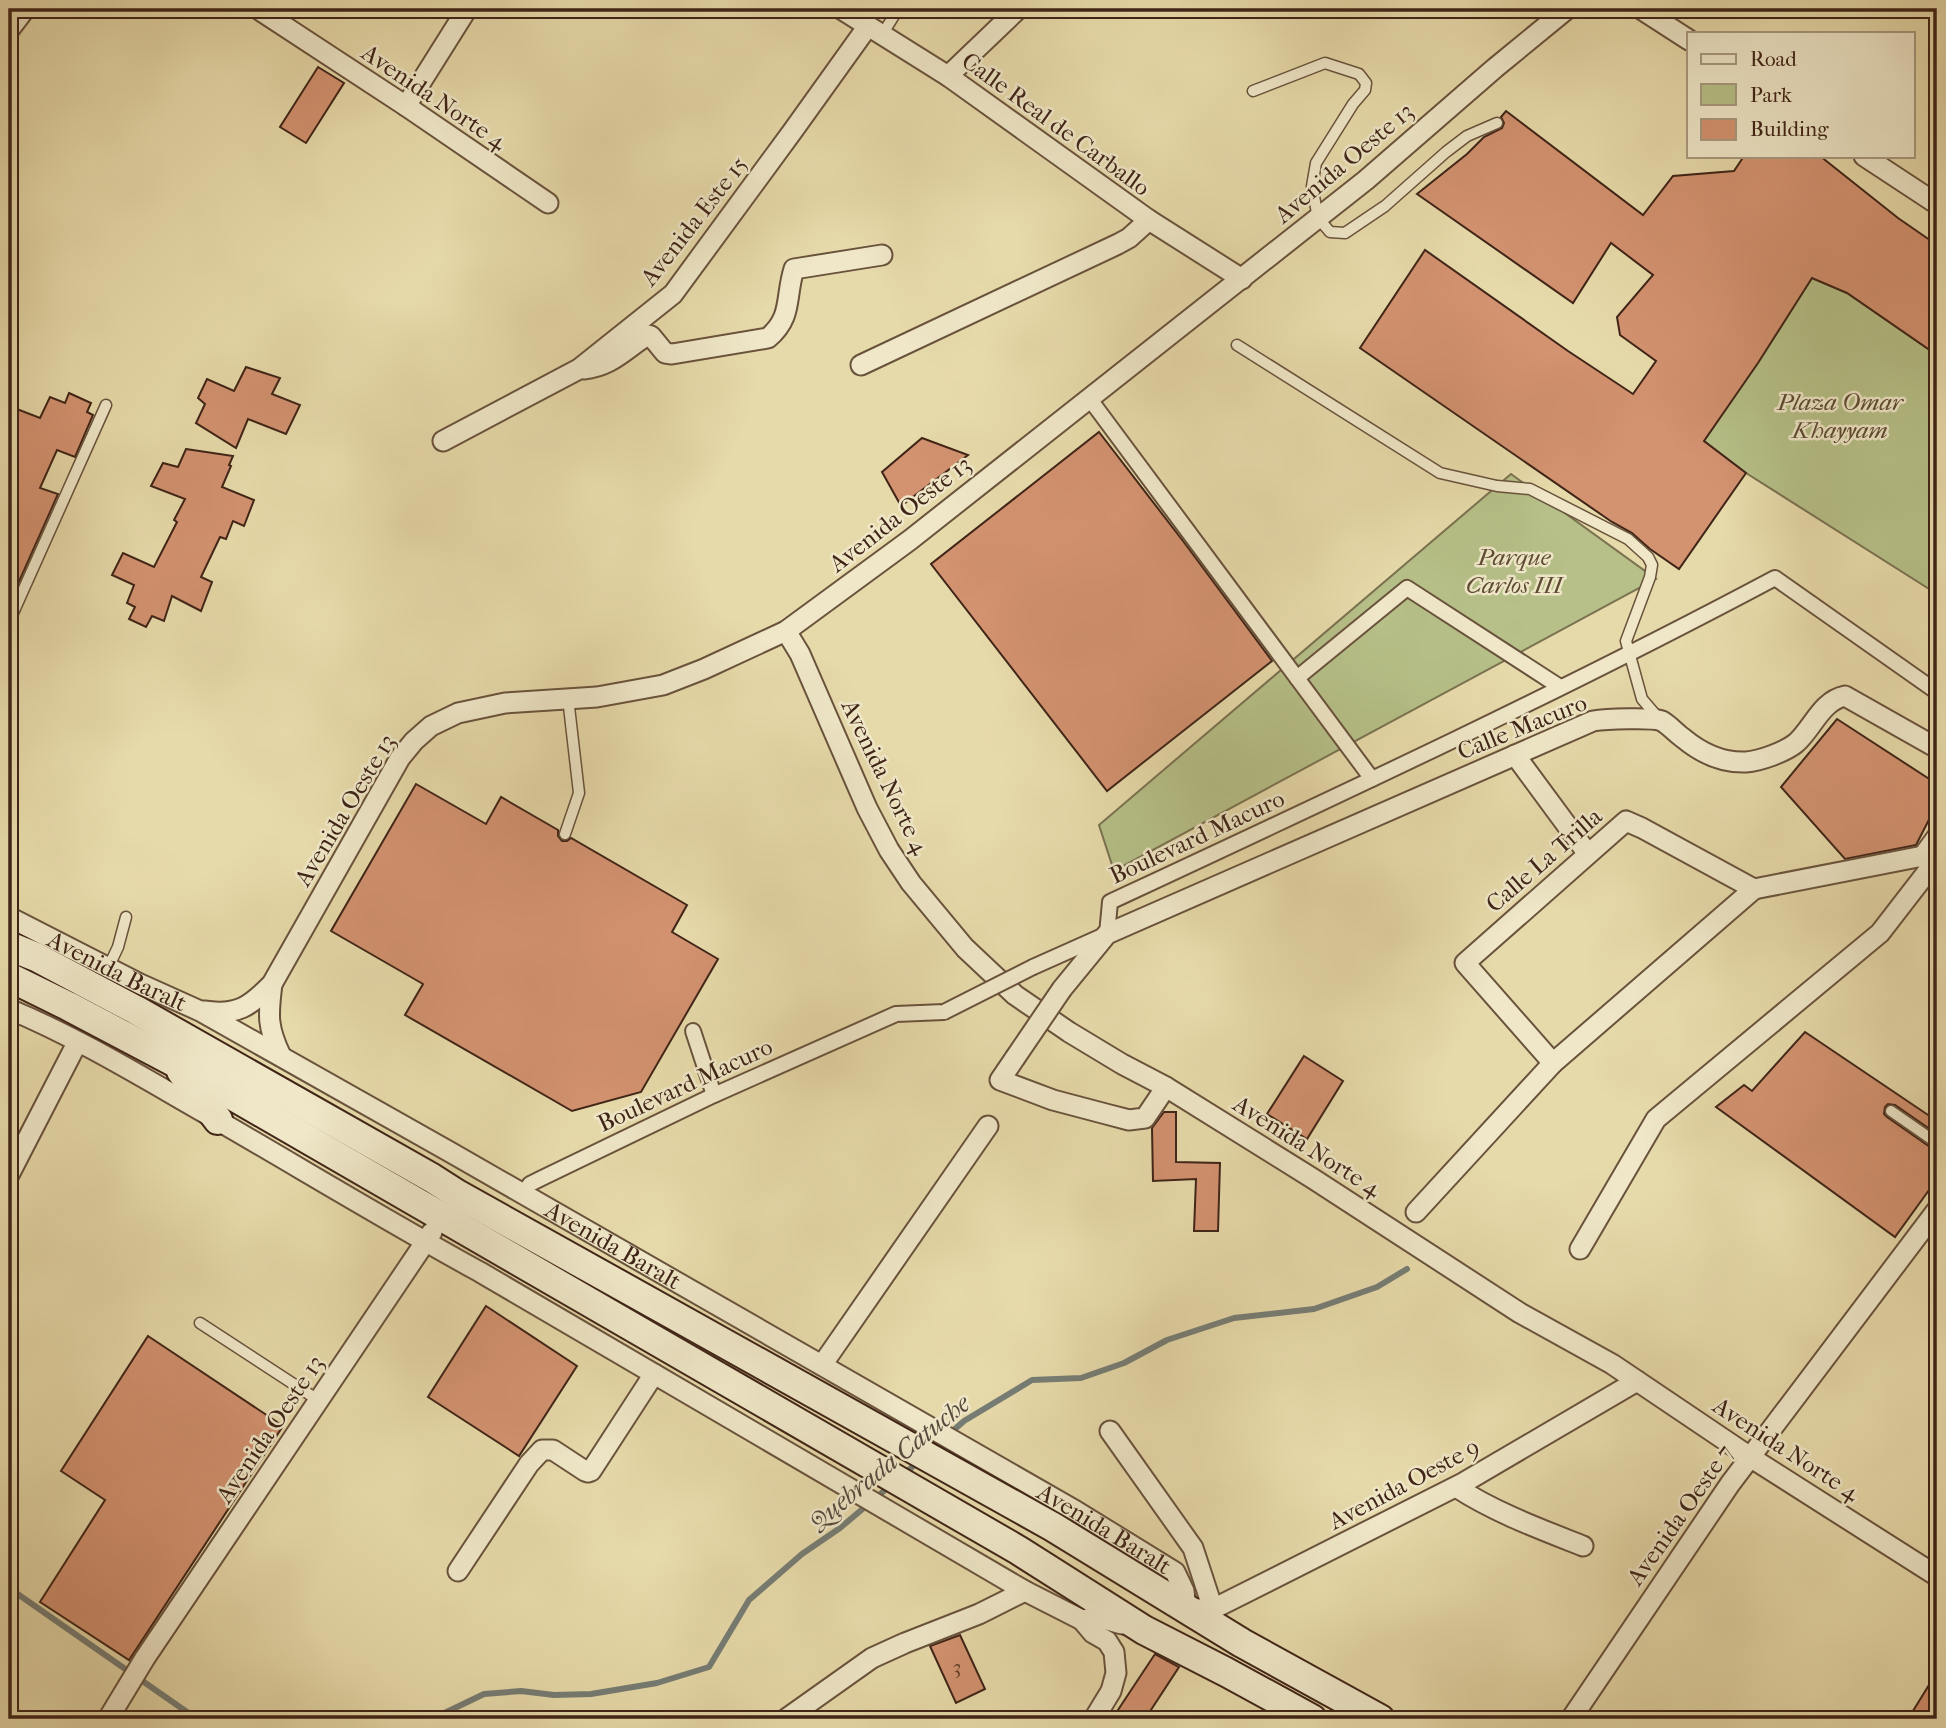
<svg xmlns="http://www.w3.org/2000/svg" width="1946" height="1728" viewBox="0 0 1946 1728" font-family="'IM FELL French Canon',serif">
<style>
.green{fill:#b6c088;stroke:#7a7250;stroke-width:2}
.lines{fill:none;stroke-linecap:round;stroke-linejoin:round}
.stream{stroke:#767d75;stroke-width:6}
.building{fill:#d39270;stroke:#3f2417;stroke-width:2}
.service-casing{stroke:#69523c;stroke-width:13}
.pedestrian-casing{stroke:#69523c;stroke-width:18}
.minor-casing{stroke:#69523c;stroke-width:23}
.secondary-casing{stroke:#3f2417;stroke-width:32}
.service{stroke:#efe7c8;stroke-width:10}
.pedestrian{stroke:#efe7c8;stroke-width:14}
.minor{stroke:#efe7c8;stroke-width:19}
.secondary{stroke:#efe7c8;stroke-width:28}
.pedestrian-bridge-casing{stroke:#69523c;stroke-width:18;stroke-linecap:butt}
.minor-bridge-casing{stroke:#69523c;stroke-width:23;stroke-linecap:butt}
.pedestrian-bridge{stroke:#efe7c8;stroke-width:14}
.minor-bridge{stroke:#efe7c8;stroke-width:19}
.labels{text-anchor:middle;stroke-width:5;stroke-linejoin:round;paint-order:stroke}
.number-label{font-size:21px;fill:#64402d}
.street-label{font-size:24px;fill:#3f2417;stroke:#efe7c8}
.park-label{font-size:24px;font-style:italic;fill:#5d4b33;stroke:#efe7c8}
.water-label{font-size:26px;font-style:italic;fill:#56493e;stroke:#efe7c8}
</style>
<rect width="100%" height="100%" fill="#e7daaa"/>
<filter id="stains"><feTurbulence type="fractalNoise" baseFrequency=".00286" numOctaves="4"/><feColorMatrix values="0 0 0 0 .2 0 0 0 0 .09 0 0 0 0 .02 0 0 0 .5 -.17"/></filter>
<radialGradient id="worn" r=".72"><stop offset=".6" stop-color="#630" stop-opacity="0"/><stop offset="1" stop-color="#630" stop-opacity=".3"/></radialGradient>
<!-- green -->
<g class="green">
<polygon points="1812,278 1847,293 1937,355 1937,594 1746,473 1704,441"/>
<polygon points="1511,474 1656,579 1114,871 1099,825"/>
</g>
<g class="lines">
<!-- stream -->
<g class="stream">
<polyline points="931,1450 964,1421 1032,1380 1081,1378 1124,1363 1167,1340 1234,1318 1314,1309 1377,1287 1407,1269"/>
<polyline points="902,1476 920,1460"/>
<polyline points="9,1588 197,1719"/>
<polyline points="432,1719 484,1694 521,1691 554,1695 591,1694 657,1683 709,1667 749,1600 802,1554 840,1528 891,1485"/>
</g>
</g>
<!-- building -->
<g class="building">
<polygon points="318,67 344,83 306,143 280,127"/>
<polygon points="1506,111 1643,215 1673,176 1734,171 1744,156 1820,156 1898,218 1937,245 1937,355 1847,293 1812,278 1758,363 1704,441 1746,473 1679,569 1650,549 1632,533 1612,522 1360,348 1425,250 1568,351 1633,394 1656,361 1620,335 1617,317 1653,275 1611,243 1573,303 1417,194 1467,154 1484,137 1502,128 1504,123 1501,117"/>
<polygon points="246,367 280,378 272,394 300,405 286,434 248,419 236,448 196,423 205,404 198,398 207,379 234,391"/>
<polygon points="69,393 91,403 87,412 93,415 75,457 57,450 40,488 58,494 9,604 9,406 40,418 50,397 65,403"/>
<polygon points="1099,432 1183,541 1272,661 1107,791 931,564"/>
<polygon points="922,438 968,455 901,506 882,472"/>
<polygon points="186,449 233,456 229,465 231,466 222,487 254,500 244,526 233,521 226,539 220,537 201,577 212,582 201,611 172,596 164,621 152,616 146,627 129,619 135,607 127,603 134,585 112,575 123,553 154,567 177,522 174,520 185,499 151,486 163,463 178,467"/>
<polygon points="1837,719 1937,784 1937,804 1916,845 1845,859 1781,787"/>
<polygon points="416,784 486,824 501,797 558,830 558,836 562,841 567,841 571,838 687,905 672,932 718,959 641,1092 572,1111 405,1015 423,984 331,931"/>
<polygon points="1805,1032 1937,1121 1937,1134 1895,1105 1888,1104 1885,1107 1884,1114 1887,1117 1933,1149 1937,1150 1937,1179 1895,1237 1716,1107 1744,1085 1752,1091"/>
<polygon points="1304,1056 1343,1081 1307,1139 1267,1114"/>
<polygon points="1164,1112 1176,1112 1176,1162 1220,1163 1218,1231 1194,1231 1196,1179 1153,1181 1152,1128"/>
<polygon points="486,1306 577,1366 519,1456 428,1397"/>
<polygon points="148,1336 283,1426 129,1660 40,1602 105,1500 61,1471"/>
<polygon points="960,1635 985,1689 956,1703 930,1646"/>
<polygon points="1155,1654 1179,1667 1145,1719 1112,1719"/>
<polygon points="1937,1672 1937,1719 1908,1719"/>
</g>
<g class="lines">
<defs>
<g id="service">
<polyline points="882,35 898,9"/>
<polyline points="1253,91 1325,63 1359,74 1366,83 1365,90 1353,104 1316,163 1312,186 1318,218 1330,232 1345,233 1385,206 1446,152 1467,136 1497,123"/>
<polyline points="1237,345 1440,473 1497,486 1530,489 1628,539 1648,557 1652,565 1650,577 1626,641 1642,699 1660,720"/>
<polyline points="9,622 106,405"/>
<polyline points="565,834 579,793 568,698"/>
<polyline points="108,968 118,947 126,917"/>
<polyline points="1891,1111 1937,1143"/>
<polyline points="200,1323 318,1400"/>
</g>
<g id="pedestrian">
<polyline points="1089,398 1372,779"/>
<polyline points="1297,678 1407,588 1560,687"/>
<path d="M 1033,967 L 1107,934 L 1110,902 C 1333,798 1557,694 1775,578 L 1937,692"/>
<polyline points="693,1031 714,1095"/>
<polyline points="523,1194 530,1184 542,1178 714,1095 896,1014 944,1012"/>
</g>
<g id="minor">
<polyline points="258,9 406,106 548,203"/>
<polyline points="841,9 948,76 1149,220 1242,279"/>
<polyline points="1641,9 1689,40"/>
<polyline points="9,30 25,9"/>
<polyline points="948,76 1018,9"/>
<polyline points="406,106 467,9"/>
<polyline points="1864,156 1937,204"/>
<polyline points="861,365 1118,244 1129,238 1149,220"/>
<path d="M 584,369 C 612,366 625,349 648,335 L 651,336 L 665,353 L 672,354 L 768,338 C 793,317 785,297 794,269 L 882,255"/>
<polyline points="443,441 579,369 673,294 792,132 868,26"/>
<polyline points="786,631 800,654 867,808 889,850 911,883 965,948 1015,995 1069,1032 1122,1064 1166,1087 1312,1178 1520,1313 1612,1364 1750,1457 1937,1576"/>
<polyline points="1515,755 1588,854"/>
<polyline points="1923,856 1937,837"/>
<path id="s1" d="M 9,917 L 140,984 L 200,1011 L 450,1152 L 1076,1511 L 1175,1572 L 1184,1591 L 1186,1609 L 1213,1609 L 1463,1483 L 1637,1381"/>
<path d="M 272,984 C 268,1015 267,1027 281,1056"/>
<path d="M 1062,989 L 1107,934 L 1593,721 C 1605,719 1653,717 1662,721 C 1669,725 1676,733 1683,738 C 1701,753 1723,763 1746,762 C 1760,761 1785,752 1796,743 C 1813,728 1821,701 1845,696 L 1937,748"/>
<path d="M 9,1009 C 74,1036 137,1074 198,1109 C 292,1163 385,1220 480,1272 L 1025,1591 L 1082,1620 L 1097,1617 L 1122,1624"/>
<path d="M 204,1011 C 238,1016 250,1006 272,984 L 400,758 L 414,741 L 431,726 L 458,713 L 505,703 L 597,697 L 663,685 L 704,669 L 786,631 L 910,540 L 1366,180 L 1495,68 L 1567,9"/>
<polyline points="1015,1058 1000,1080 1053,1100 1106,1114 1129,1120 1145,1118 1166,1087"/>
<polyline points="1553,1063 1465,963 1626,821 1642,828 1754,889 1923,856 1937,875"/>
<polyline points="9,1175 77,1043"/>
<polyline points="1416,1212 1553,1063 1754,889"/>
<polyline points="1580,1249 1656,1119 1880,933 1931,867"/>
<polyline points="822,1365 988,1126"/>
<polyline points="1110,1431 1193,1548 1213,1609"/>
<path d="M 1456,1487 C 1494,1512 1540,1529 1583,1546"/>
<polyline points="458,1571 529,1464 542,1450 553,1450 585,1471 588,1472 591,1471 654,1374"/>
<polyline points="1082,1620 1093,1633 1107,1641 1114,1652 1116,1673 1111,1691 1094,1719"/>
<polyline points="108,1719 145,1658 432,1232"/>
<polyline points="786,1719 872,1658 905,1643 979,1614 1025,1591"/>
<polyline points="1571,1719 1730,1484 1937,1210"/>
</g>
<g id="secondary">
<polyline points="9,946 36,957 136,1010 432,1178 457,1194 1053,1527 1242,1643 1380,1719"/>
<polyline points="9,977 68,1006 176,1063 1018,1550 1144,1630 1226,1672 1312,1719"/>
<polyline points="181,1071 218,1120"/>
</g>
</defs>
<!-- service casing -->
<use href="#service" class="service-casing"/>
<!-- pedestrian casing -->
<use href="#pedestrian" class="pedestrian-casing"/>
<!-- minor casing -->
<use href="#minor" class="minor-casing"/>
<!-- secondary casing -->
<use href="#secondary" class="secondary-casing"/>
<!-- service -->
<use href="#service" class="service"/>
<!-- pedestrian -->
<use href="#pedestrian" class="pedestrian"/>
<!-- minor -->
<use href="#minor" class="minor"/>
<!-- secondary -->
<use href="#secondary" class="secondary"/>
<defs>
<polyline id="pedestrian-bridge" points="944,1012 1033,967"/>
<polyline id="minor-bridge" points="1015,1058 1062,989"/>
</defs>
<!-- pedestrian-bridge casing -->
<use href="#pedestrian-bridge" class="pedestrian-bridge-casing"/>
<!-- minor-bridge casing -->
<use href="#minor-bridge" class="minor-bridge-casing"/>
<!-- pedestrian-bridge -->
<use href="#pedestrian-bridge" class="pedestrian-bridge"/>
<!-- minor-bridge -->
<use href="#minor-bridge" class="minor-bridge"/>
</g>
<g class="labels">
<!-- number labels -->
<g class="number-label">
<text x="957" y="1674">3</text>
</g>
<!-- street labels -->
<g class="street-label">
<text transform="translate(434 97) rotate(34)" y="8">Avenida Norte 4</text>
<text transform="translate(1056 124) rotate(36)" y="8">Calle Real de Carballo</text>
<text transform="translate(1344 163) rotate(-40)" y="8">Avenida Oeste 13</text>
<text transform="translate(694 221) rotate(-52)" y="8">Avenida Este 15</text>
<text transform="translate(900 514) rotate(-38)" y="8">Avenida Oeste 13</text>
<text transform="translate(1522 727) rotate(-22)" y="8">Calle Macuro</text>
<text transform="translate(885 777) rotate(64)" y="8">Avenida Norte 4</text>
<text transform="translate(345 810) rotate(-59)" y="8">Avenida Oeste 13</text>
<text transform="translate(1197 837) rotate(-25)" y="8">Boulevard Macuro</text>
<text transform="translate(1544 860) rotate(-41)" y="8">Calle La Trilla</text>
<text dy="8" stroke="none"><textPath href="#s1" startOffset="121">Avenida Baralt</textPath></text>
<text transform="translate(685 1085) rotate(-25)" y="8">Boulevard Macuro</text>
<text transform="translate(1307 1146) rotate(32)" y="8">Avenida Norte 4</text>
<text dy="8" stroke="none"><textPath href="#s1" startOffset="688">Avenida Baralt</textPath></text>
<text transform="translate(270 1429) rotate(-56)" y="8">Avenida Oeste 13</text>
<text transform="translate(1786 1449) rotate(33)" y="8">Avenida Norte 4</text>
<text transform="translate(1404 1484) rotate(-28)" y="8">Avenida Oeste 9</text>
<text transform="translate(1680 1515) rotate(-55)" y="8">Avenida Oeste 7</text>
<text dy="8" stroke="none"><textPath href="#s1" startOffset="1255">Avenida Baralt</textPath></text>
</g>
<!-- park labels -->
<g class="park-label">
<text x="1840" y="410">Plaza Omar<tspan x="1840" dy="28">Khayyam</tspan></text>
<text x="1514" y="565">Parque<tspan x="1514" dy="28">Carlos III</tspan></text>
</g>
<!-- water labels -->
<g class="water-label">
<text transform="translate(889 1462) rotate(-39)" y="9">Quebrada Catuche</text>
</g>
</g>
<!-- margin -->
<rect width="1946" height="1728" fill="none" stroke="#e7daaa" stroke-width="35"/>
<rect x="10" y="10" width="1925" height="1707" fill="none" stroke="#3f2417" stroke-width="3.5"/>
<rect x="18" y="18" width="1911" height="1693" fill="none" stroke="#3f2417" stroke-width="2"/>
<!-- legend -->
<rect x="1687" y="32" width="228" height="126" fill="#efe7c8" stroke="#a99981" stroke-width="2"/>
<rect x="1701" y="54" width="35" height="10" fill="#efe7c8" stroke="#a99981" stroke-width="2"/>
<text x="1750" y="66" font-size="21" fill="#3f2417">Road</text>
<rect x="1701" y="84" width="35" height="21" fill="#b6c088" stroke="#a99981" stroke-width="2"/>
<text x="1750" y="102" font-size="21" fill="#3f2417">Park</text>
<rect x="1701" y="119" width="35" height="21" fill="#d39270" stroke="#a99981" stroke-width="2"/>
<text x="1750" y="136" font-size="21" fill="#3f2417">Building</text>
<rect width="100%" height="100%" filter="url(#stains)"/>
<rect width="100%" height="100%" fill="url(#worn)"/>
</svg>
